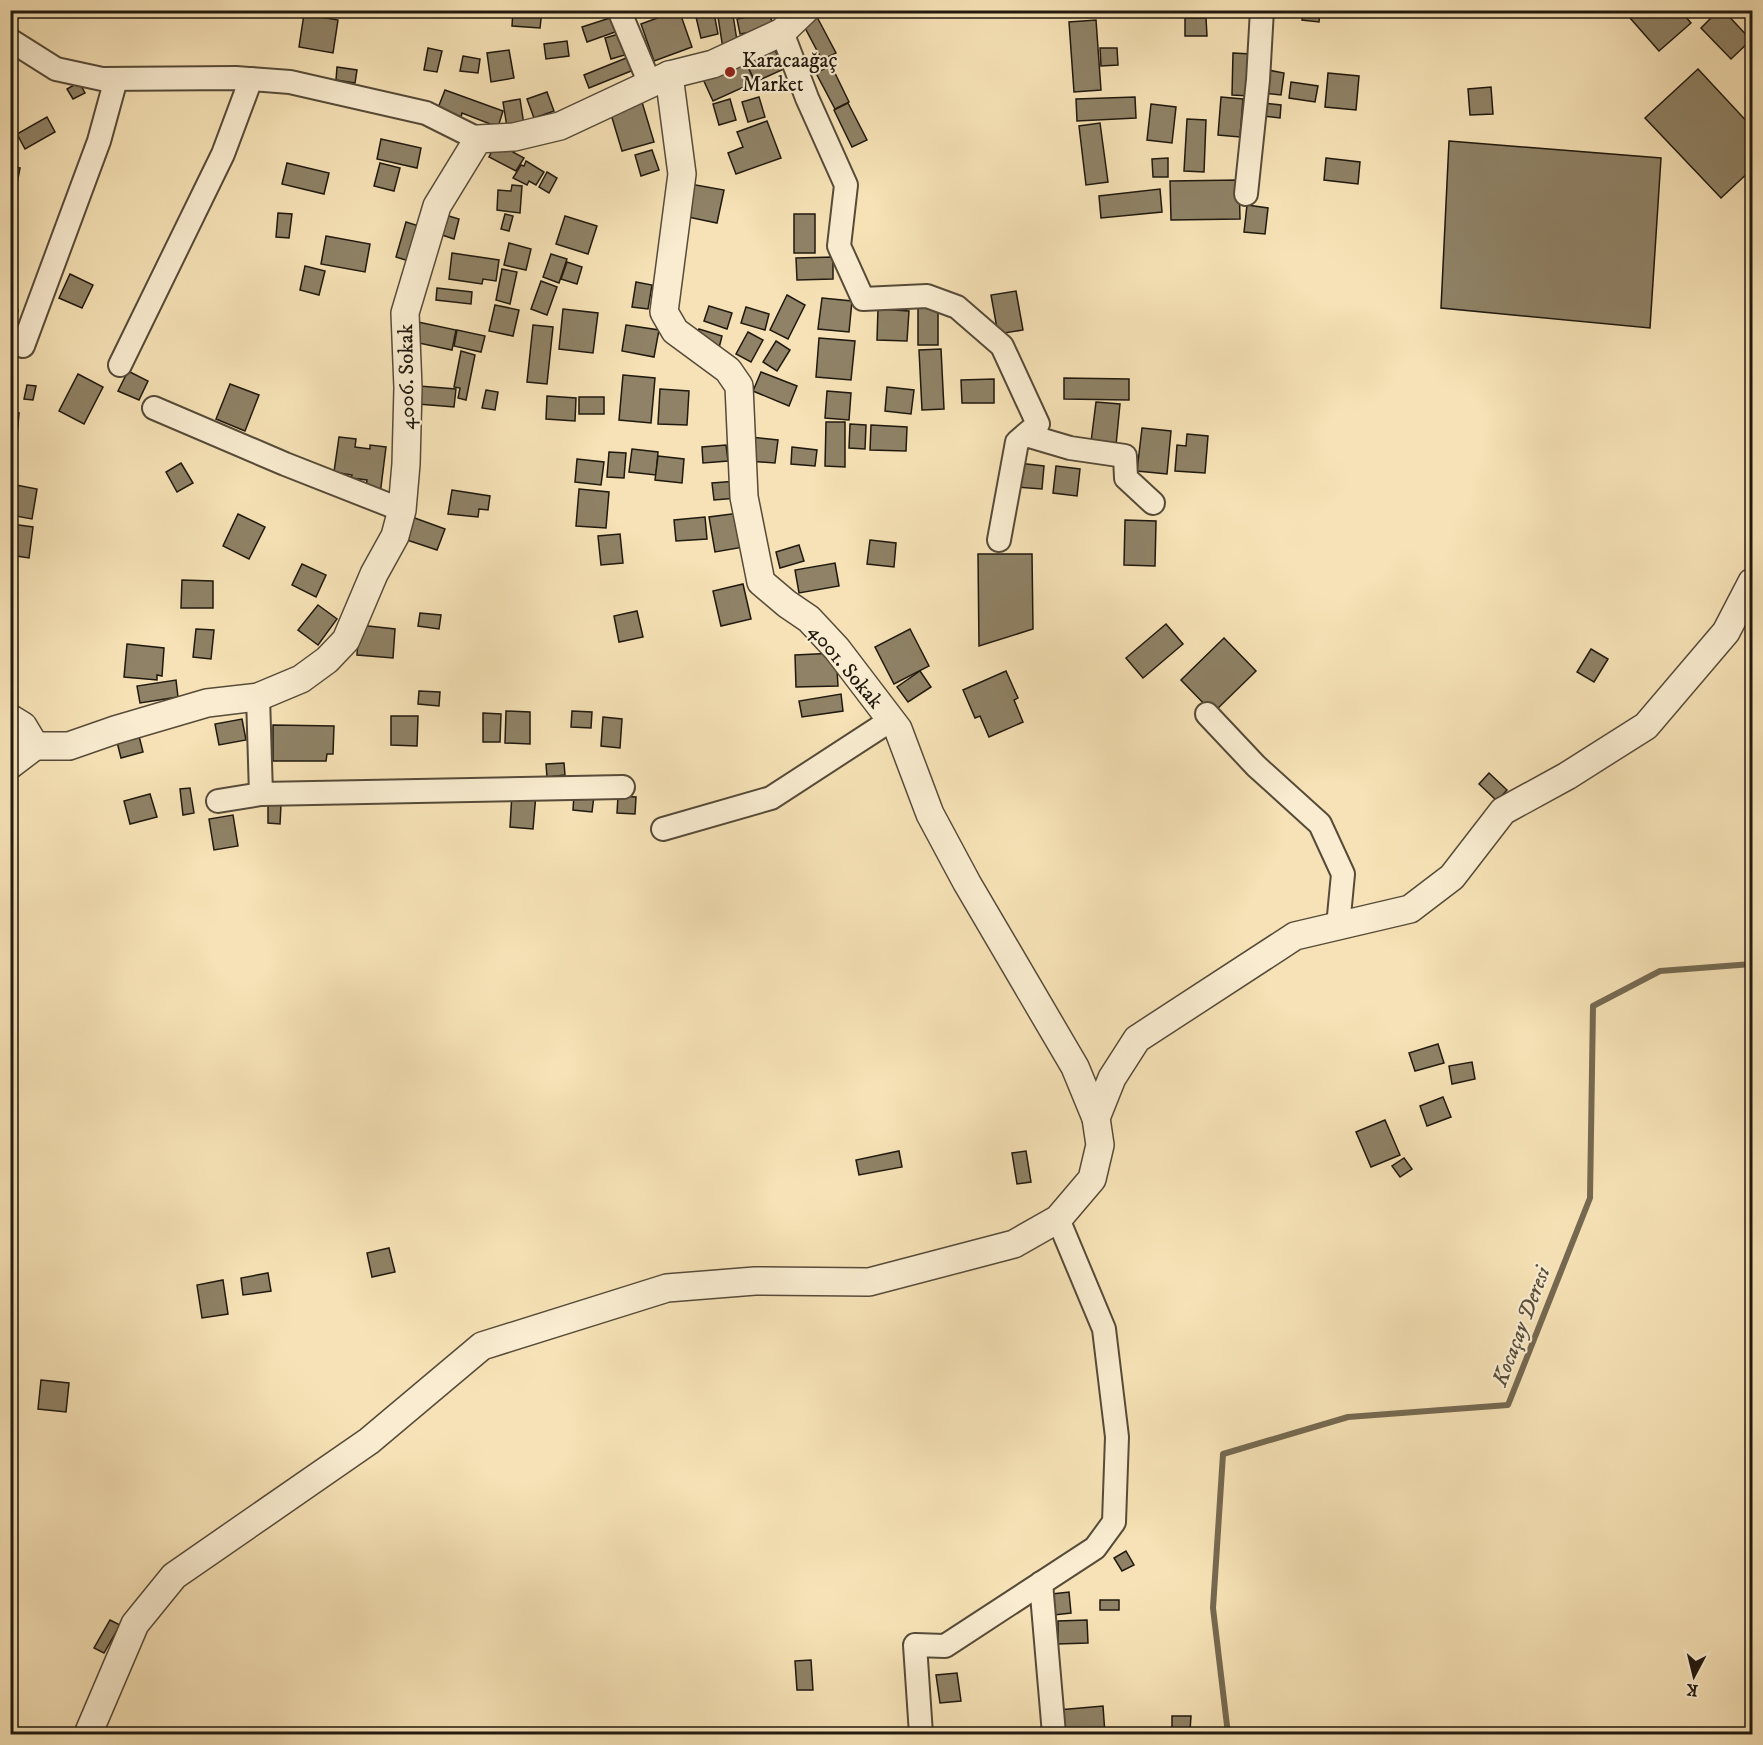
<svg xmlns="http://www.w3.org/2000/svg" width="1763" height="1745" viewBox="0 0 1763 1745" font-family="'IM FELL DW Pica',serif">
<style>
.lines{fill:none;stroke-linecap:round;stroke-linejoin:round}
.stream{stroke:#756951;stroke-width:6}
.building{fill:#8f8266;stroke:#20190f;stroke-width:1.5}
.minor-casing{stroke:#564b39;stroke-width:26}
.tertiary-casing{stroke:#564b39;stroke-width:30}
.minor{stroke:#f9ecd0;stroke-width:22}
.tertiary{stroke:#f9ecd0;stroke-width:27}
.poi-dot{fill:#8f2418;stroke:#f9ecd0;stroke-width:2}
.labels{text-anchor:middle;stroke-width:4.5;stroke-linejoin:round;paint-order:stroke}
.poi-label{font-size:21px;fill:#20190f;stroke:#f9ecd0;text-anchor:start}
.street-label{font-size:21px;fill:#20190f;stroke:#f9ecd0}
.water-label{font-size:22px;font-style:italic;fill:#584e3b;stroke:#f9ecd0}
</style>
<rect width="100%" height="100%" fill="#f6e2b6"/>
<filter id="stains"><feTurbulence type="fractalNoise" baseFrequency=".00333" numOctaves="4"/><feColorMatrix values="0 0 0 0 .2 0 0 0 0 .09 0 0 0 0 .02 0 0 0 .5 -.17"/></filter>
<radialGradient id="worn" r=".72"><stop offset=".6" stop-color="#630" stop-opacity="0"/><stop offset="1" stop-color="#630" stop-opacity=".3"/></radialGradient>
<g class="lines">
<!-- stream -->
<polyline class="stream" points="1228,1734 1213,1608 1223,1454 1348,1417 1508,1405 1590,1198 1593,1006 1660,971 1752,964"/>
</g>
<!-- building -->
<g class="building">
<polygon points="513,10 542,10 540,28 512,26"/>
<polygon points="566,10 603,10 603,13 567,17"/>
<polygon points="679,10 692,47 654,61 641,24"/>
<polygon points="1304,10 1320,10 1319,22 1302,20"/>
<polygon points="1327,10 1355,10 1355,14 1328,17"/>
<polygon points="1623,10 1680,10 1691,23 1659,51"/>
<polygon points="1719,10 1723,10 1751,40 1731,59 1701,28"/>
<polygon points="714,13 718,34 701,38 696,17"/>
<polygon points="770,13 773,28 740,34 737,19"/>
<polygon points="304,14 338,20 333,53 299,47"/>
<polygon points="733,15 738,47 723,49 718,17"/>
<polygon points="613,17 618,31 587,42 582,27"/>
<polygon points="817,17 836,53 822,60 803,24"/>
<polygon points="1185,18 1206,18 1207,36 1185,36"/>
<polygon points="1096,20 1101,90 1074,92 1069,22"/>
<polygon points="622,33 628,54 611,59 605,38"/>
<polygon points="567,41 569,56 546,59 544,44"/>
<polygon points="773,46 784,69 755,82 744,59"/>
<polygon points="428,48 442,51 437,72 424,70"/>
<polygon points="1100,48 1117,48 1118,65 1101,66"/>
<polygon points="509,50 514,78 491,82 487,53"/>
<polygon points="1233,53 1251,54 1250,96 1232,95"/>
<polygon points="463,56 480,59 478,73 460,71"/>
<polygon points="631,56 636,69 589,88 584,75"/>
<polygon points="744,59 755,82 713,101 702,77"/>
<polygon points="831,65 849,102 835,109 816,73"/>
<polygon points="337,67 357,70 355,83 336,80"/>
<polygon points="1698,69 1752,127 1752,169 1721,198 1645,118"/>
<polygon points="1268,70 1284,73 1281,95 1264,93"/>
<polygon points="1328,73 1359,76 1356,110 1325,107"/>
<polygon points="79,82 85,93 73,99 67,89"/>
<polygon points="1291,82 1318,86 1315,102 1289,98"/>
<polygon points="1491,87 1493,114 1470,115 1468,89"/>
<polygon points="445,90 503,111 498,127 462,113 461,117 438,108"/>
<polygon points="547,92 554,111 534,118 527,99"/>
<polygon points="759,97 765,117 748,122 742,102"/>
<polygon points="1135,97 1136,118 1077,121 1076,99"/>
<polygon points="1221,97 1243,99 1240,137 1218,135"/>
<polygon points="520,99 524,125 507,127 503,102"/>
<polygon points="730,99 736,120 719,125 713,104"/>
<polygon points="642,102 654,142 622,151 610,111"/>
<polygon points="848,103 867,140 852,147 834,110"/>
<polygon points="1264,103 1281,105 1280,118 1263,116"/>
<polygon points="1151,104 1176,107 1172,143 1147,140"/>
<polygon points="47,117 55,132 25,149 17,134"/>
<polygon points="1187,119 1206,120 1204,172 1184,171"/>
<polygon points="767,121 781,158 736,174 728,153 743,147 737,132"/>
<polygon points="1100,123 1108,182 1086,185 1079,126"/>
<polygon points="381,139 421,148 417,168 377,159"/>
<polygon points="1449,141 1661,158 1650,328 1441,308"/>
<polygon points="496,143 524,158 516,171 489,157"/>
<polygon points="652,150 659,170 641,176 635,155"/>
<polygon points="1168,158 1168,177 1153,177 1152,159"/>
<polygon points="1326,158 1360,162 1358,184 1324,180"/>
<polygon points="526,161 544,172 536,185 529,181 527,185 513,178 521,165 524,166"/>
<polygon points="287,163 329,173 324,194 282,184"/>
<polygon points="380,163 400,168 394,191 374,186"/>
<polygon points="10,167 20,168 16,189 10,188"/>
<polygon points="547,172 557,178 549,193 539,187"/>
<polygon points="1239,180 1240,219 1171,220 1170,181"/>
<polygon points="690,184 724,190 717,223 683,216"/>
<polygon points="512,185 522,186 520,213 497,210 498,190 511,191"/>
<polygon points="1160,189 1162,212 1101,218 1099,196"/>
<polygon points="1247,205 1268,208 1265,234 1244,232"/>
<polygon points="278,213 292,214 289,238 276,237"/>
<polygon points="442,214 459,219 454,239 436,233"/>
<polygon points="505,214 513,216 509,231 501,229"/>
<rect x="794" y="214" width="21" height="39"/>
<polygon points="565,216 597,226 588,254 556,244"/>
<polygon points="406,222 422,227 412,262 396,257"/>
<polygon points="326,236 370,244 365,272 321,264"/>
<polygon points="509,243 531,249 526,270 504,265"/>
<polygon points="452,253 499,260 496,281 483,279 482,284 449,279"/>
<polygon points="551,254 567,259 559,283 543,277"/>
<polygon points="833,257 833,279 797,280 796,258"/>
<polygon points="567,262 582,267 577,284 561,279"/>
<polygon points="305,266 325,271 319,295 300,290"/>
<polygon points="502,269 517,272 510,304 496,300"/>
<polygon points="70,274 93,285 82,308 59,298"/>
<polygon points="541,281 557,287 547,315 531,309"/>
<polygon points="636,282 652,285 648,309 632,307"/>
<polygon points="437,288 472,292 471,304 436,300"/>
<polygon points="1016,291 1023,330 998,334 991,295"/>
<polygon points="787,295 805,305 788,339 770,330"/>
<polygon points="822,298 852,301 849,332 818,329"/>
<polygon points="495,305 519,310 513,336 489,331"/>
<polygon points="709,306 732,313 727,329 704,321"/>
<rect x="918" y="306" width="20" height="39"/>
<polygon points="746,307 769,314 765,330 741,323"/>
<polygon points="10,308 18,310 13,332 10,332"/>
<polygon points="563,309 598,313 593,353 559,349"/>
<polygon points="878,309 909,311 907,341 877,340"/>
<polygon points="418,322 456,330 452,350 414,342"/>
<polygon points="533,325 553,327 547,384 527,382"/>
<polygon points="626,325 659,330 654,357 622,351"/>
<polygon points="699,329 722,336 718,352 694,344"/>
<polygon points="457,330 485,336 481,352 454,346"/>
<polygon points="748,332 763,340 751,362 736,354"/>
<polygon points="819,338 855,341 851,380 816,377"/>
<polygon points="776,341 790,350 777,371 763,362"/>
<polygon points="941,349 944,409 922,410 919,350"/>
<polygon points="461,351 475,355 466,400 458,398 460,388 454,387"/>
<polygon points="128,371 148,381 139,400 118,391"/>
<polygon points="761,372 797,386 789,406 753,391"/>
<polygon points="78,374 103,387 84,424 59,411"/>
<polygon points="623,375 655,378 651,423 619,420"/>
<polygon points="1064,378 1129,379 1129,400 1064,399"/>
<polygon points="994,379 994,403 962,403 961,380"/>
<polygon points="230,384 259,395 245,431 216,419"/>
<polygon points="27,385 36,386 33,400 24,399"/>
<polygon points="419,386 456,389 454,407 418,404"/>
<polygon points="887,387 914,390 911,414 885,411"/>
<polygon points="660,389 689,391 687,425 658,424"/>
<polygon points="486,390 498,392 495,410 482,408"/>
<polygon points="827,391 851,393 849,420 825,418"/>
<polygon points="547,396 576,398 575,421 546,419"/>
<rect x="579" y="397" width="25" height="17"/>
<polygon points="1096,402 1120,404 1116,445 1091,442"/>
<polygon points="10,412 19,413 17,437 10,437"/>
<polygon points="826,422 845,422 845,467 825,466"/>
<polygon points="850,424 866,425 865,449 849,448"/>
<polygon points="871,425 907,427 906,451 870,450"/>
<polygon points="1142,428 1171,431 1167,474 1137,471"/>
<polygon points="1187,434 1208,436 1205,473 1175,471 1177,445 1186,446"/>
<polygon points="339,437 356,439 355,447 370,449 370,445 386,447 380,495 365,493 367,480 351,478 352,475 334,472"/>
<polygon points="751,437 778,440 775,463 749,461"/>
<polygon points="726,445 728,461 703,463 702,447"/>
<polygon points="792,447 817,450 815,466 791,464"/>
<polygon points="632,449 658,452 656,475 629,472"/>
<polygon points="609,452 626,453 624,478 607,477"/>
<polygon points="658,456 684,459 682,483 655,480"/>
<polygon points="577,459 604,462 601,485 575,482"/>
<polygon points="181,463 193,483 177,492 166,472"/>
<polygon points="1018,463 1044,466 1042,489 1015,487"/>
<polygon points="1056,466 1080,469 1077,496 1053,493"/>
<polygon points="737,481 738,498 714,500 712,483"/>
<polygon points="11,484 37,489 32,519 10,515"/>
<polygon points="579,489 609,492 606,528 576,526"/>
<polygon points="452,490 490,496 488,510 479,509 478,517 448,514"/>
<polygon points="739,513 744,547 715,552 709,517"/>
<polygon points="238,514 265,527 249,559 223,546"/>
<polygon points="412,517 445,529 437,550 404,539"/>
<polygon points="705,517 707,539 676,541 674,520"/>
<polygon points="1125,520 1156,521 1155,566 1124,565"/>
<polygon points="11,524 33,527 29,558 10,555"/>
<polygon points="620,534 623,563 601,565 598,536"/>
<polygon points="870,540 896,543 894,567 867,564"/>
<polygon points="799,545 804,561 780,568 776,552"/>
<polygon points="978,554 1032,554 1033,629 979,646"/>
<polygon points="835,563 839,586 799,593 795,570"/>
<polygon points="302,564 326,575 316,597 292,585"/>
<polygon points="182,580 213,581 213,608 181,608"/>
<polygon points="743,584 751,619 721,626 713,591"/>
<polygon points="318,605 337,619 318,645 298,630"/>
<polygon points="637,611 643,637 619,642 614,616"/>
<polygon points="420,613 441,615 439,629 418,626"/>
<polygon points="1166,624 1183,644 1143,678 1126,658"/>
<polygon points="359,625 395,629 393,658 357,655"/>
<polygon points="196,629 214,630 211,659 193,657"/>
<polygon points="910,629 929,666 894,684 875,647"/>
<polygon points="1224,638 1256,671 1213,713 1181,680"/>
<polygon points="127,644 164,648 162,676 157,675 157,680 124,677"/>
<polygon points="1591,649 1608,659 1594,682 1577,672"/>
<polygon points="836,653 838,686 796,687 795,655"/>
<polygon points="920,671 931,687 908,702 897,687"/>
<polygon points="1006,671 1018,698 1014,700 1023,722 989,737 980,716 975,718 963,690"/>
<polygon points="176,680 178,697 140,703 137,686"/>
<polygon points="419,691 440,692 439,706 418,704"/>
<polygon points="841,694 843,711 802,717 799,701"/>
<polygon points="506,711 530,712 530,744 505,743"/>
<polygon points="572,711 592,712 591,728 571,727"/>
<polygon points="483,713 501,714 500,742 483,742"/>
<polygon points="391,716 418,716 417,746 391,745"/>
<polygon points="603,717 622,719 620,748 601,746"/>
<polygon points="242,719 246,740 219,745 215,724"/>
<polygon points="273,725 334,726 333,754 327,754 326,761 273,761"/>
<polygon points="139,736 143,752 121,758 117,742"/>
<polygon points="564,763 565,775 547,777 546,764"/>
<polygon points="1489,773 1507,790 1497,801 1479,784"/>
<polygon points="190,788 194,813 183,815 180,789"/>
<polygon points="512,793 536,794 533,829 510,827"/>
<polygon points="150,794 157,817 130,824 124,801"/>
<polygon points="574,794 594,796 592,812 573,810"/>
<polygon points="618,796 636,797 635,814 617,813"/>
<polygon points="268,804 281,804 280,824 268,823"/>
<polygon points="233,815 238,846 214,850 209,819"/>
<polygon points="1438,1044 1444,1063 1415,1071 1409,1053"/>
<polygon points="1472,1062 1475,1079 1452,1084 1449,1066"/>
<polygon points="1443,1097 1451,1117 1427,1126 1420,1106"/>
<polygon points="1385,1120 1400,1155 1371,1167 1356,1132"/>
<polygon points="899,1151 902,1167 859,1175 856,1160"/>
<polygon points="1026,1151 1031,1182 1017,1184 1012,1153"/>
<polygon points="1404,1158 1412,1169 1400,1177 1392,1166"/>
<polygon points="389,1248 395,1272 372,1277 367,1253"/>
<polygon points="268,1273 271,1291 243,1295 241,1278"/>
<polygon points="223,1280 228,1314 202,1318 197,1285"/>
<polygon points="41,1380 69,1383 66,1412 38,1409"/>
<polygon points="1126,1551 1134,1565 1122,1571 1114,1558"/>
<polygon points="1069,1592 1071,1613 1054,1615 1052,1594"/>
<rect x="1100" y="1600" width="19" height="10"/>
<polygon points="110,1620 120,1625 104,1653 94,1648"/>
<polygon points="1087,1620 1088,1643 1058,1644 1058,1621"/>
<polygon points="811,1660 813,1690 797,1690 795,1661"/>
<polygon points="957,1673 961,1701 940,1703 936,1675"/>
<polygon points="1103,1706 1105,1734 1060,1734 1058,1710"/>
<polygon points="1172,1716 1191,1716 1190,1730 1172,1729"/>
</g>
<g class="lines">
<defs>
<g id="minor">
<polyline points="619,10 650,84"/>
<polyline points="782,32 807,98 846,185 839,246 863,299 927,296 957,307 1002,346 1038,424 1017,442 999,540"/>
<polyline points="10,40 56,69 102,79 236,78 290,82 426,113 478,139"/>
<polyline points="1246,194 1258,80 1262,10"/>
<polyline points="23,346 99,141 116,79"/>
<polyline points="120,365 223,154 251,79"/>
<polyline points="154,408 285,464 402,510"/>
<polyline points="1026,435 1070,448 1125,456 1126,478 1153,503"/>
<polyline points="258,697 261,794"/>
<polyline points="1207,714 1256,766 1320,824 1343,874 1338,926"/>
<polyline points="218,801 261,794 623,787"/>
<polyline points="663,829 771,798 891,720"/>
<polyline points="1041,1583 1054,1734"/>
<polyline points="921,1734 915,1645 945,1646 1095,1548 1114,1522 1117,1437 1104,1329 1058,1219"/>
</g>
<g id="tertiary">
<polyline points="669,75 682,174 664,312 675,331 728,370 739,386 744,497 761,582 787,604 809,619 837,649 898,729 930,814 967,883 1075,1067 1096,1118"/>
<polyline points="10,718 23,726 35,746"/>
<polyline points="35,746 69,746 115,730 207,703 258,697 301,679 327,660 346,640 374,574 395,536 402,510 406,464 408,388 405,313 437,206 478,139 514,137 560,126 669,75 713,64 782,32 805,10"/>
<polyline points="10,765 35,746"/>
<polyline points="88,1734 135,1624 174,1576 369,1441 482,1346 667,1288 755,1281 869,1282 1014,1244 1058,1219 1092,1179 1100,1145 1096,1118 1112,1078 1137,1039 1295,936 1410,909 1452,877 1503,811 1567,776 1646,726 1726,632 1752,582"/>
</g>
</defs>
<!-- minor casing -->
<use href="#minor" class="minor-casing"/>
<!-- tertiary casing -->
<use href="#tertiary" class="tertiary-casing"/>
<!-- minor -->
<use href="#minor" class="minor"/>
<!-- tertiary -->
<use href="#tertiary" class="tertiary"/>
</g>
<!-- markers -->
<circle class="poi-dot" cx="730" cy="72" r="6"/>
<g class="labels">
<!-- poi labels -->
<g class="poi-label">
<text x="742" y="67">Karacaağaç<tspan x="742" dy="24">Market</tspan></text>
</g>
<!-- street labels -->
<g class="street-label">
<text transform="translate(406 377) rotate(-91)" y="7">4006. Sokak</text>
<text transform="translate(846 666) rotate(50)" y="7">4001. Sokak</text>
</g>
<!-- water labels -->
<g class="water-label">
<text transform="translate(1520 1326) rotate(-69)" y="8">Kocaçay Deresi</text>
</g>
</g>
<!-- margin -->
<rect width="1763" height="1745" fill="none" stroke="#f6e2b6" stroke-width="36"/>
<rect x="12" y="12" width="1739" height="1721" fill="none" stroke="#20190f" stroke-width="3"/>
<rect x="18" y="18" width="1727" height="1709" fill="none" stroke="#20190f" stroke-width="1.5"/>
<!-- north arrow -->
<g transform="translate(1694 1676) rotate(187)" stroke="#f9ecd0" stroke-width="4.5" paint-order="stroke">
<path d="M0-4.5L10 22L0 15L-10 22Z" fill="#20190f"/>
<text y="-9" font-size="16" font-weight="bold" text-anchor="middle" fill="#20190f">K</text>
</g>
<rect width="100%" height="100%" filter="url(#stains)"/>
<rect width="100%" height="100%" fill="url(#worn)"/>
</svg>
